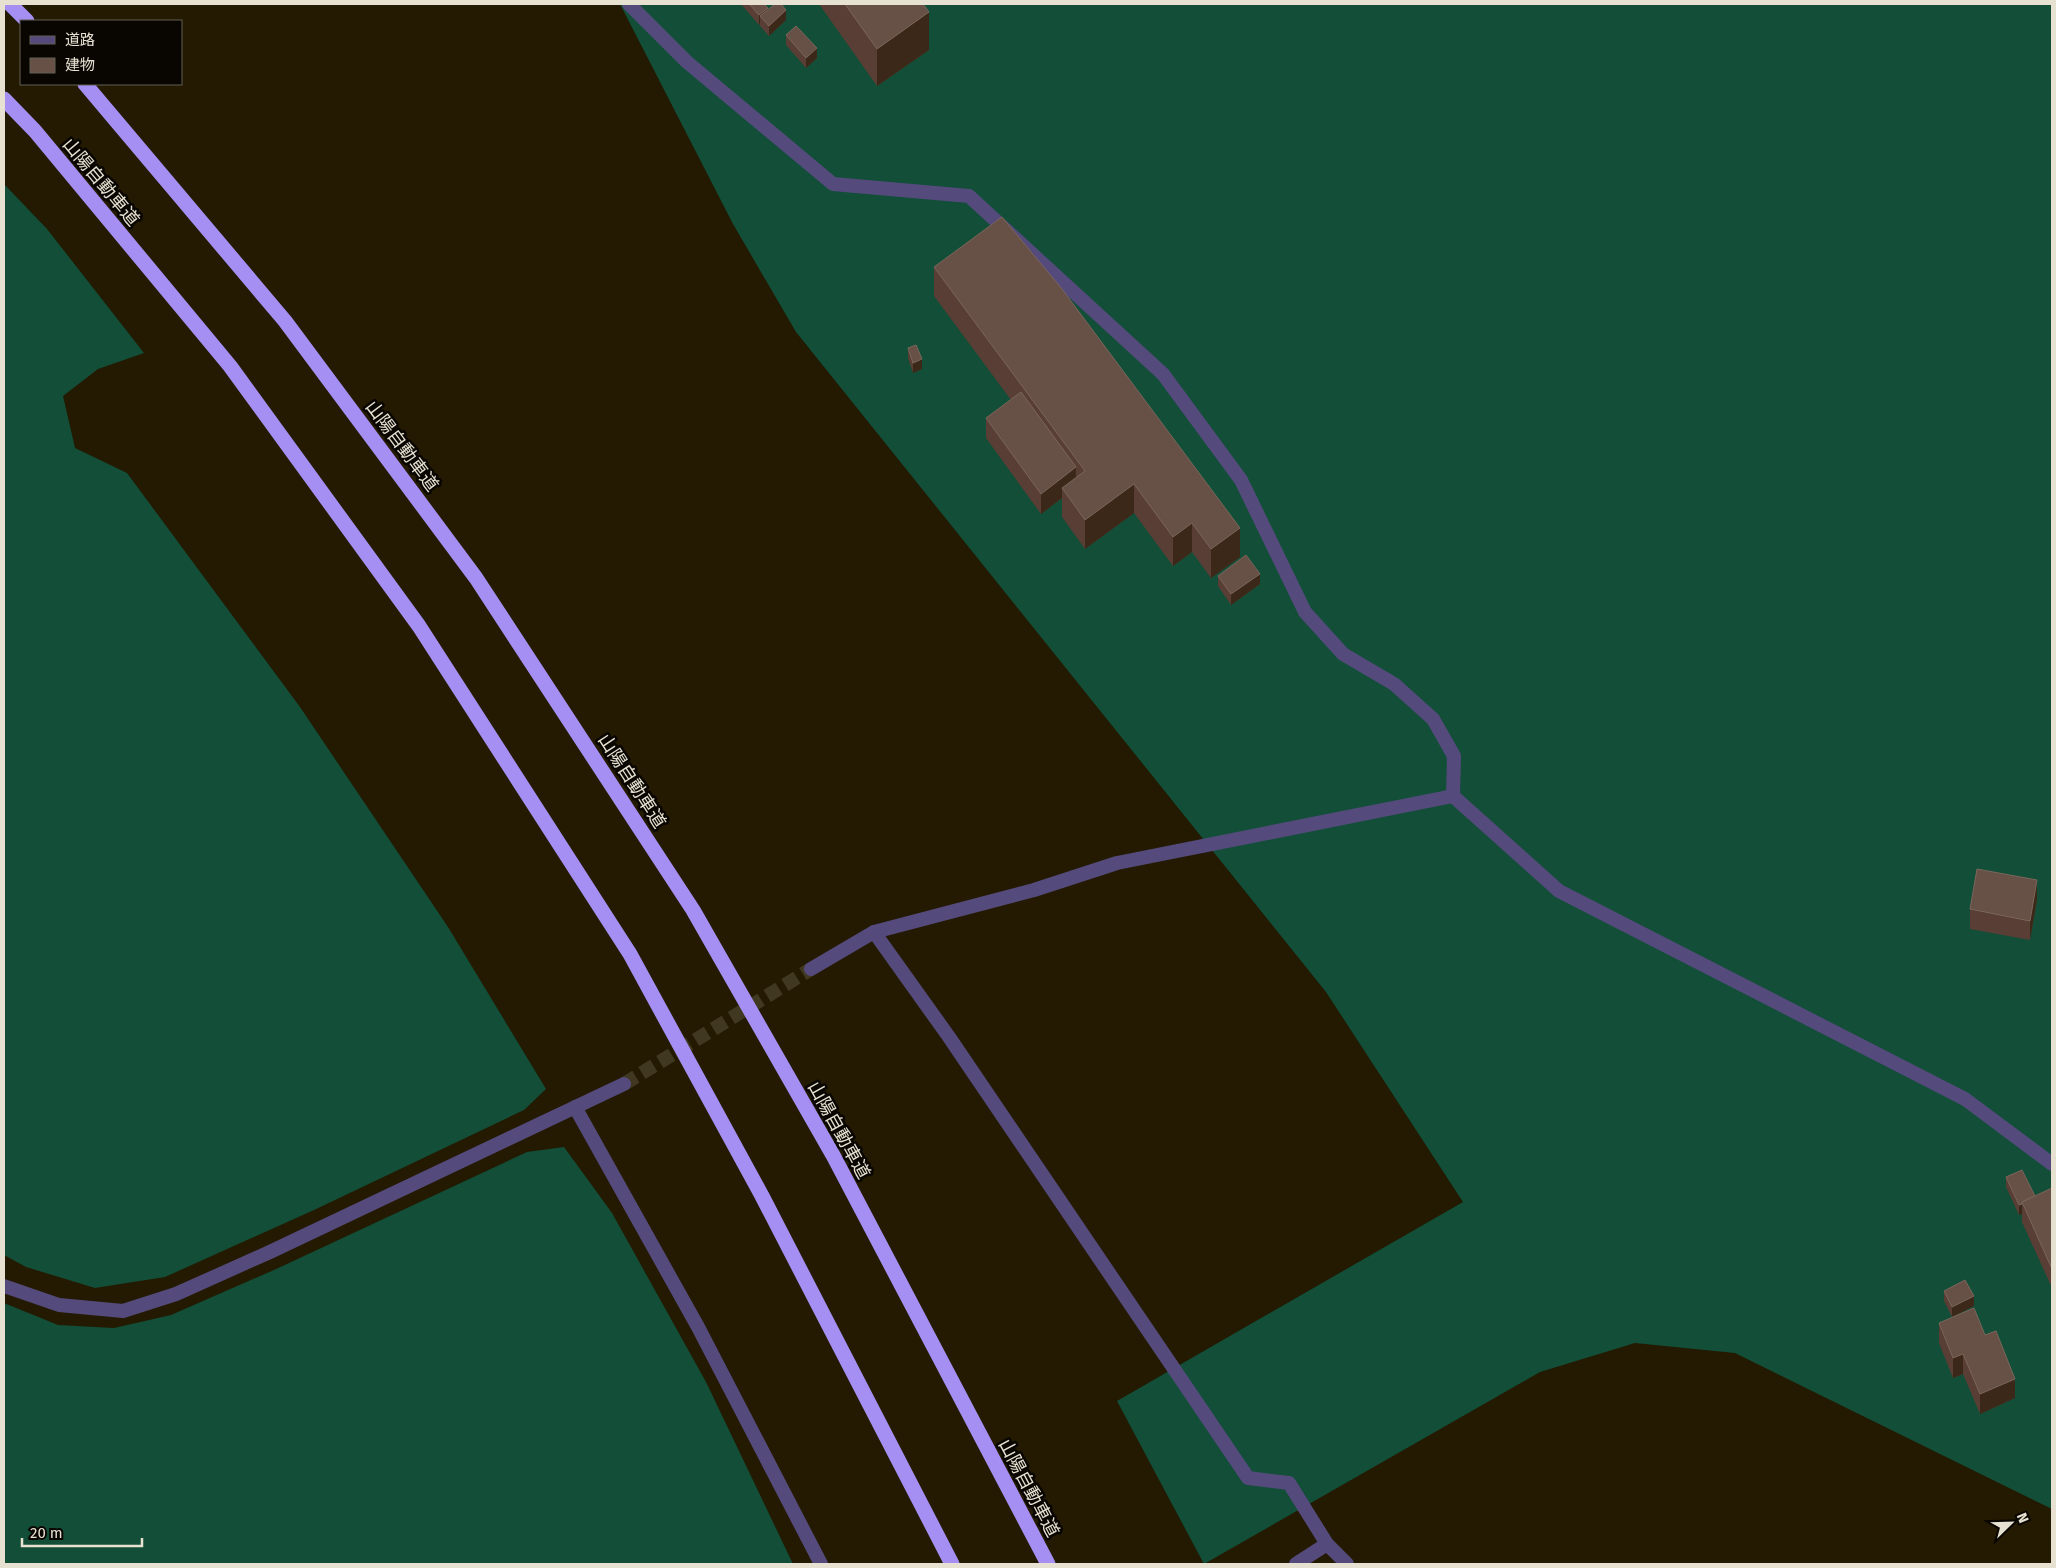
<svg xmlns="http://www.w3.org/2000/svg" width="2056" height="1568" viewBox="0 0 2056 1568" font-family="'Fira Sans','Noto Sans JP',sans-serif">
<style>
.forest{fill:#124e38}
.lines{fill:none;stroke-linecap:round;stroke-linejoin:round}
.minor-tunnel{stroke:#403820;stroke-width:14;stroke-dasharray:14 7;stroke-linecap:butt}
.minor{stroke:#554a7c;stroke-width:14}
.motorway{stroke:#a58ff3;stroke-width:15}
.wall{fill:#583e34}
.shaded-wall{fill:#3c2818}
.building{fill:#675045;stroke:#7b665b}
.labels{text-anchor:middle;stroke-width:5;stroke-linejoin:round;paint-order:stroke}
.street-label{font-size:18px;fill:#e7e1d2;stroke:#090601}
</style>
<rect width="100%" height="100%" fill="#231a01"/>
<!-- forest -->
<g class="forest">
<polygon points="620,4 2052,4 2052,1509 1735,1353 1635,1343 1540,1372 1204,1564 1117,1401 1463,1202 1326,992 796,332 733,224"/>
<polygon points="4,184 47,229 144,353 98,369 63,396 75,448 127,473 300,707 448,927 546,1089 524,1110 314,1210 165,1277 95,1288 26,1267 4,1255"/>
<polygon points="564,1147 612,1213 706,1382 793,1564 4,1564 4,1303 58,1325 114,1328 171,1315 274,1270 527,1152"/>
</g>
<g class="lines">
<!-- minor-tunnel -->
<polyline class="minor-tunnel" points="624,1084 811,969"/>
<!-- minor -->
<g class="minor">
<polyline points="629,4 687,62 833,184 969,196 1163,374 1241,480 1305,612 1343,654 1394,684 1433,719 1454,756 1453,796 1559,891 1965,1099 2052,1164"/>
<polyline points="874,932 949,1037 1248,1478 1289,1483 1327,1544 1347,1564"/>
<polyline points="811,969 874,932 1034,890 1117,863 1453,796"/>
<polyline points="575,1107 698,1327 821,1564"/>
<polyline points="4,1286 59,1305 123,1311 176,1294 272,1251 624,1084"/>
<polyline points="1296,1564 1327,1544"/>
</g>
<!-- motorway -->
<g class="motorway">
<polyline points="10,4 27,21"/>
<polyline points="85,84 285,321 476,578 693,910 834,1157 1048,1564"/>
<polyline points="4,99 35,131 230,366 419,626 630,954 762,1196 952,1564"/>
</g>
</g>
<!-- wall -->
<g class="wall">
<polygon points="741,4 764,4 768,10 786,20 769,36 760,26 760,24 759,25"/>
<polygon points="819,4 923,4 929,50 877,86"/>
<polygon points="786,35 817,58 806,68 786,45"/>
<polygon points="934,267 1240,557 1211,578 1192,552 1173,566 1134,513 1085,549 1062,517 1062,498 1041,514 986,438 986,418 1011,400 934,296"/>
<polygon points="908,348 922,369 913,373 908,358"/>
<polygon points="1218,576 1260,584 1231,605 1218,586"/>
<polygon points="2037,899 2030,940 1970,929 1970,909"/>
<polygon points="2006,1177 2035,1196 2052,1188 2052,1288 2022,1222 2022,1214 2019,1215 2006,1187"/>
<polygon points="1944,1291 1974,1306 1952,1317 1944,1301"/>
<polygon points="1939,1323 1985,1335 2015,1398 1980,1414 1963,1374 1953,1378 1939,1343"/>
</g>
<!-- shaded-wall -->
<g class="shaded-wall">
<polygon points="768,8 768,18 760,16 760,24 759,25 759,15"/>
<polygon points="786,10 786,20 769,36 769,26"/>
<polygon points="929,12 929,50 877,86 877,49"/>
<polygon points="817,48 817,58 806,68 806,58"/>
<polygon points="922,359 922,369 913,373 913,363"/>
<polygon points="1076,467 1076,487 1062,488 1062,498 1041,514 1041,494"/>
<polygon points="1134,484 1134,513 1085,549 1085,520"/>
<polygon points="1192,523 1192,552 1173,566 1173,537"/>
<polygon points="1240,528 1240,557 1211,578 1211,549"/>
<polygon points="1260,574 1260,584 1231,605 1231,594"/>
<polygon points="2037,880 2037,899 2030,940 2030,921"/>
<polygon points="2022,1204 2022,1214 2019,1215 2019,1205"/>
<polygon points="1974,1296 1974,1306 1952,1317 1952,1307"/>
<polygon points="1963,1354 1963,1374 1953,1378 1953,1358"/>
<polygon points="2015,1379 2015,1398 1980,1414 1980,1394"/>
</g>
<!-- building -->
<g class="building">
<polygon points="749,4 764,4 768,8 759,15"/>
<polygon points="775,4 781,4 786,10 769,26 760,16"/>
<polygon points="845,4 923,4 929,12 877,49"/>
<polygon points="796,26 817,48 806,58 786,35"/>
<polygon points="1002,217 1062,289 1240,528 1211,549 1192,523 1173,537 1134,484 1085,520 1062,488 1085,471 934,267"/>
<polygon points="916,345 922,359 913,363 908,348"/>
<polygon points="1021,392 1076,467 1041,494 986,418"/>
<polygon points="1246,555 1260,574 1231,594 1218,576"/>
<polygon points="1977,869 2037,880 2030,921 1970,909"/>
<polygon points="2022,1170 2035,1196 2022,1202 2022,1204 2019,1205 2006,1177"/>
<polygon points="2052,1188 2052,1269 2022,1202"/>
<polygon points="1965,1280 1974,1296 1952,1307 1944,1291"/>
<polygon points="1974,1308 1985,1335 1996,1331 2015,1379 1980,1394 1963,1354 1953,1358 1939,1323"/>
</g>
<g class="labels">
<!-- street labels -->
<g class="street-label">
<text transform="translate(101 182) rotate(50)" y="6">山陽自動車道</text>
<text transform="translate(402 446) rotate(53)" y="6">山陽自動車道</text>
<text transform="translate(632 781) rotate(57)" y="6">山陽自動車道</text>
<text transform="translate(839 1130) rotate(61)" y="6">山陽自動車道</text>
<text transform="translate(1029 1488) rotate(62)" y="6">山陽自動車道</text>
</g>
</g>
<!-- border -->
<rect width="2056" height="1568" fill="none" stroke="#e7e1d2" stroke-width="10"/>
<!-- legend -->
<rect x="20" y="20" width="162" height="65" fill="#090601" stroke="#625e55"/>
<rect x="30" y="36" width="25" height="8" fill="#554a7c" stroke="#625e55"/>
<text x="65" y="45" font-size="15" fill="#e7e1d2">道路</text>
<rect x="30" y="58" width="25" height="15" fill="#675045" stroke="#625e55"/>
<text x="65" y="70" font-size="15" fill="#e7e1d2">建物</text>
<!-- north arrow -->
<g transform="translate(2011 1523) rotate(67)" stroke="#090601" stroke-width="4" paint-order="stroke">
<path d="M0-4L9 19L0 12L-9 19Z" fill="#e7e1d2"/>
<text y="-8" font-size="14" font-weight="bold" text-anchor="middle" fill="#e7e1d2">N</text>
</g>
<!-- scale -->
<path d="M22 1538v8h120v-8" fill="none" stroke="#e7e1d2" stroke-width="2.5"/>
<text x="30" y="1538" font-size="15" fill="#e7e1d2" stroke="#090601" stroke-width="4" paint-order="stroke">20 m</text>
</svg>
